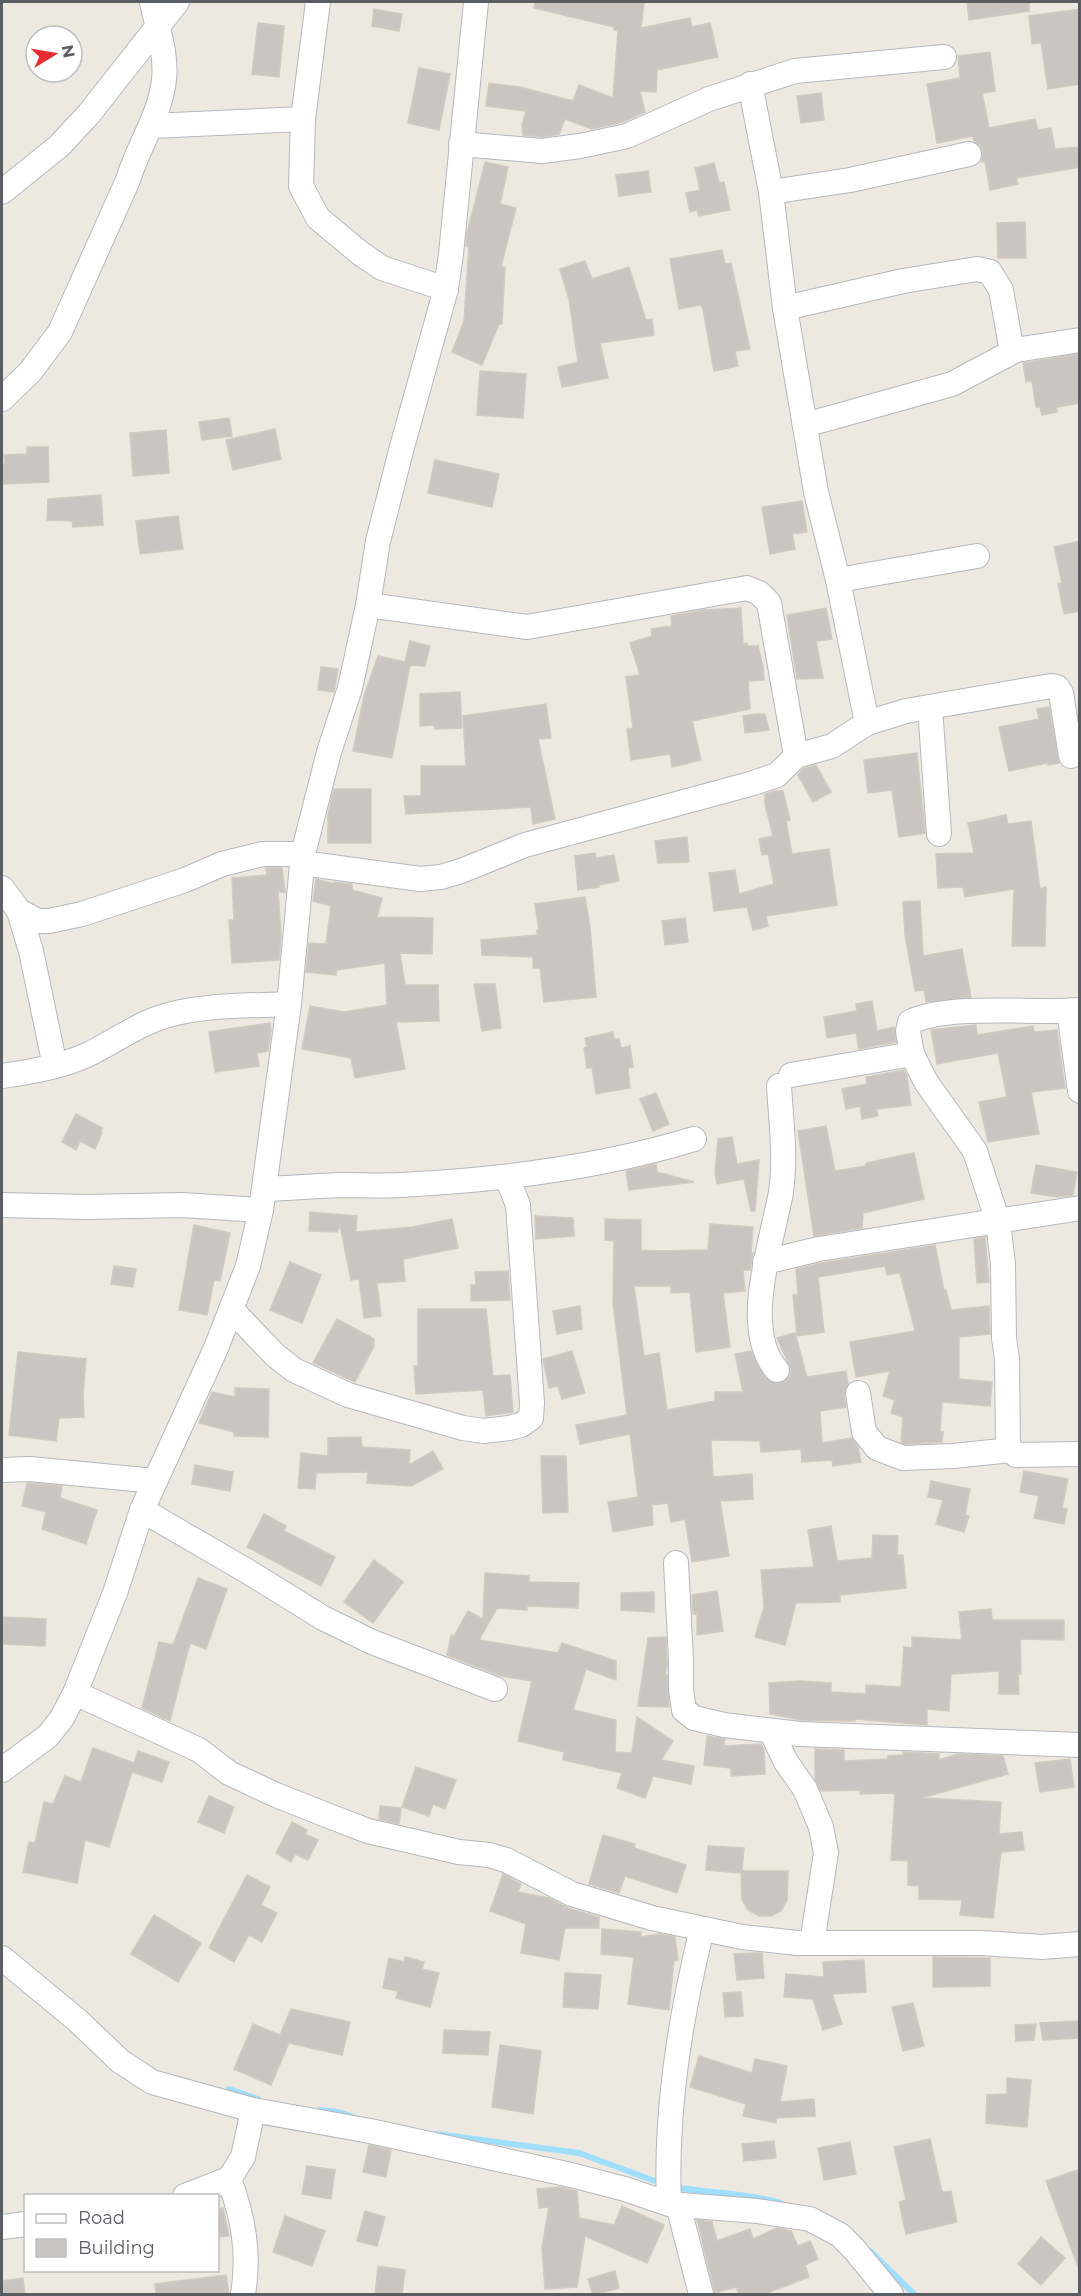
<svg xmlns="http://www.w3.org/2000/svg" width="1081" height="2296" viewBox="0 0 1081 2296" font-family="Montserrat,sans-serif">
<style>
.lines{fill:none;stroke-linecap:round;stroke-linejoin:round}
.stream{stroke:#a0defe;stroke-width:6}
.building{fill:#cac5c1;stroke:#d1cac0;stroke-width:1.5}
.street-casing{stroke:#b4b8bc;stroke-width:26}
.street{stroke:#fff;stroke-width:24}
</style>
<rect width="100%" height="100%" fill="#ede9e1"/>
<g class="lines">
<!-- stream -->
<g class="stream">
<polyline points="229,2089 258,2099"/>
<polyline points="320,2110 338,2112 351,2116"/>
<polyline points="437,2134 579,2153 663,2184"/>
<path d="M 673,2187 C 709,2193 746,2193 781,2203"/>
<polyline points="870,2251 914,2294"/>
</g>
</g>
<!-- building -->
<g class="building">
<polygon points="535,2 644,2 641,28 690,18 692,27 710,23 718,57 657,70 656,92 640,91 645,112 623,122 592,129 565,119 559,134 542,137 523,135 522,125 526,111 486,106 489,83 520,87 573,101 579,85 613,98 618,31 614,30 614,27 534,8"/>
<polygon points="967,2 1029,2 1029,11 969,20"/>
<polygon points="374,9 402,14 399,31 372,26"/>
<polygon points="1080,9 1080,84 1048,89 1041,43 1032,44 1029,16"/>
<polygon points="258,23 284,26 279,77 252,74"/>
<polygon points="990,52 995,91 982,93 989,128 1035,119 1038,130 1051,128 1055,149 1080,147 1080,167 1016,178 1018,184 990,190 985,161 981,162 983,150 980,145 974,141 973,136 937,143 927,84 960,78 958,56"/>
<polygon points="419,68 450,74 439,130 408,123"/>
<polygon points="821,93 824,120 801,123 797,96"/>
<polygon points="485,162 508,167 500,204 516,208 501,267 505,267 502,324 499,324 482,365 452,352 464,321 469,246 466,246 467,233"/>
<polygon points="714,163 719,183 724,182 730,210 699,216 697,210 690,212 686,193 700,190 695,168"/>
<polygon points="648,171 651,192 619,196 616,175"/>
<polygon points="1025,222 1026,258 998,258 997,223"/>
<polygon points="722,250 725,264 731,263 750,349 735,351 738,366 714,371 703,309 701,305 679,309 670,259"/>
<polygon points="585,261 592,279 629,267 646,320 652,319 654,335 600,343 608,378 562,387 558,367 578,362 569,299 560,269"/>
<polygon points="1080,354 1080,403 1057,407 1057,412 1042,415 1040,407 1036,407 1032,381 1026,382 1023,363"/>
<polygon points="480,371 526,374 523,418 477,415"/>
<polygon points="229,418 232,436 202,440 199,422"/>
<polygon points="275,429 281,459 233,470 226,440"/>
<polygon points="166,430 169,473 133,476 130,433"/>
<polygon points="27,447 48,447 49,482 2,484 2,464 5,464 4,455 27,454"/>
<polygon points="435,460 499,474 492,507 428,493"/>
<polygon points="101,495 103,525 73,527 72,521 47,520 48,499"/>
<polygon points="802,501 807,532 792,534 795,549 770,554 762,507"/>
<polygon points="178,516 183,549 140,554 136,521"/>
<polygon points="1080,541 1080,611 1064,614 1058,584 1062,583 1054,547"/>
<polygon points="741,608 743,644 747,643 747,646 758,646 763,667 764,680 748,681 750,709 692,721 701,760 672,767 670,754 631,760 627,729 633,728 626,677 640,675 630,643 652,636 651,629 672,626 671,616 703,610"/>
<polygon points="826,608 832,639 816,641 823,678 797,679 787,615"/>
<polygon points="410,641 430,646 425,666 410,665 392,758 353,751 364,696 378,656 405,662"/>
<polygon points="321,667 338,669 334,692 318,690"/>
<polygon points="460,692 462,728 435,729 434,725 420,726 420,694"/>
<polygon points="546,704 551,738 538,739 555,819 533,824 531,807 406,814 404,796 421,796 421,766 466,766 463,716"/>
<polygon points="1049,707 1059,763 1048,765 1048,763 1009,771 999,727 1039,719 1037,709"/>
<polygon points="757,714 765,714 769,730 745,733 743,716"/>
<polygon points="917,753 925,833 899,837 892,790 868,793 864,760"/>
<polygon points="816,765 831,792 813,802 798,775 803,769"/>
<polygon points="334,789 371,789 371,843 328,843 328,814"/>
<polygon points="775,791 783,791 790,820 786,821 792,854 829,849 837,905 766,916 768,926 753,930 747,907 714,911 709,873 735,870 739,894 774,884 768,854 762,855 759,839 773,836 765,804 765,794"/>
<polygon points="1006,815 1008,824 1031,821 1040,889 1046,887 1045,946 1012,946 1014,889 965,897 963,887 938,888 936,854 974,853 968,823"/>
<polygon points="687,837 689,862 658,863 655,841"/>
<polygon points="595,853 596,858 614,855 619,881 599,885 599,887 578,890 575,856"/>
<polygon points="266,868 282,868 285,891 285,893 278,891 281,934 279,960 232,963 229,920 234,920 232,878 267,875"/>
<polygon points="316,879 334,884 334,882 352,884 352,890 382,898 377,917 433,918 432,954 400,953 405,985 438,985 439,1021 396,1022 405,1069 355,1078 351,1058 302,1049 310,1006 344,1012 387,1005 385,963 336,970 336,975 306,972 309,943 326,944 331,906 313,901"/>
<polygon points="585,897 590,927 596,997 544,1002 540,968 533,968 533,957 482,955 481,940 537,935 537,930 539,930 535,904"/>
<polygon points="920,901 923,956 962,949 971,997 926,1002 924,990 915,991 905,935 903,902"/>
<polygon points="685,918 688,942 665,945 662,921"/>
<polygon points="474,984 495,984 501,1028 482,1031"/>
<polygon points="872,1001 877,1031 894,1027 896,1042 859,1049 856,1033 827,1038 824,1017 857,1011 856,1004"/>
<polygon points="270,1023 271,1030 268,1051 257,1053 259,1066 215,1072 209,1032"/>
<polygon points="976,1025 977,1035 1033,1026 1034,1032 1057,1030 1065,1088 1031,1092 1039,1134 988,1142 979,1102 1007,1097 998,1053 937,1064 931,1030"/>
<polygon points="613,1032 614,1039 619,1039 621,1048 630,1046 633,1067 628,1068 630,1088 596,1094 592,1067 587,1068 584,1048 587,1047 585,1038"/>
<polygon points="904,1070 907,1076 911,1105 876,1109 878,1116 862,1119 860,1106 846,1109 842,1089 867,1084 866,1077"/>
<polygon points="656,1093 669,1124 653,1131 640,1099"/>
<polygon points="76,1114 102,1128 101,1132 102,1133 95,1149 80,1141 76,1150 62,1142"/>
<polygon points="826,1126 835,1171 866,1166 866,1163 914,1153 924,1199 863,1213 862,1228 814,1236 798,1131"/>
<polygon points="732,1137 737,1164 759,1160 755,1211 751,1211 744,1179 717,1184 715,1173 718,1139"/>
<polygon points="656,1164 657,1172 694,1182 629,1190 626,1171"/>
<polygon points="1036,1165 1077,1172 1073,1195 1058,1197 1031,1193"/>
<polygon points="310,1212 357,1216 356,1232 413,1227 452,1219 458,1248 403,1259 405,1281 377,1283 381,1316 364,1318 359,1279 351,1280 340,1225 337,1232 309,1231"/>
<polygon points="535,1216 573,1218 574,1236 536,1239"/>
<polygon points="605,1219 641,1220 641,1250 651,1251 708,1250 710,1224 753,1227 751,1253 753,1253 750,1270 743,1270 745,1291 723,1293 730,1347 696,1352 690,1292 671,1293 671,1286 634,1286 644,1356 659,1353 667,1410 715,1401 715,1392 743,1392 735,1354 751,1351 765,1378 777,1384 784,1382 790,1376 791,1369 777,1338 795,1333 807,1377 846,1371 848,1384 844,1395 846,1407 820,1411 822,1443 852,1438 858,1447 861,1462 833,1466 832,1460 802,1462 801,1449 761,1452 760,1441 711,1440 713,1477 752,1474 753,1499 720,1501 729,1556 692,1562 685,1519 671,1522 668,1503 652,1505 653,1525 613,1532 608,1502 638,1497 630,1434 580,1444 576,1425 627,1415 613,1303 614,1241 605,1240"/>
<polygon points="194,1225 230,1233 220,1281 214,1280 207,1315 179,1310"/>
<polygon points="985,1237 989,1282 977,1283 974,1239"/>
<polygon points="935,1245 944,1290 946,1290 951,1310 989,1306 990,1334 959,1337 959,1379 992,1382 990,1406 942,1402 940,1432 943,1432 942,1442 905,1444 901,1442 903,1417 891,1413 895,1400 883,1396 890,1371 856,1377 850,1342 915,1331 900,1273 887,1275 885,1266 818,1277 824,1332 797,1336 793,1295 798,1295 796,1269 822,1263"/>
<polygon points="290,1262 321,1275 302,1323 270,1310"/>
<polygon points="114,1266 136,1269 133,1287 111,1284"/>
<polygon points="508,1271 510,1300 471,1301 471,1285 476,1285 475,1272"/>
<polygon points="580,1306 582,1329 557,1334 553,1311"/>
<polygon points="418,1309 486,1309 493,1376 510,1375 513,1412 486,1416 483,1390 416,1394 414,1366 418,1366"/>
<polygon points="337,1319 374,1339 374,1346 355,1382 313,1363"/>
<polygon points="572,1351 585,1393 562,1399 558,1386 549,1388 543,1359"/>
<polygon points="18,1352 86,1359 83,1396 84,1417 59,1418 56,1441 9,1435"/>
<polygon points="235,1388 269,1389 268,1437 234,1436 234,1432 199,1423 212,1392 235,1397"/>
<polygon points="361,1437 362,1447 410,1450 409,1465 433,1451 443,1469 411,1486 367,1483 368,1472 316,1473 315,1489 298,1488 301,1453 328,1456 328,1438"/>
<polygon points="541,1456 566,1456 568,1512 543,1513"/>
<polygon points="195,1465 233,1472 230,1491 192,1484"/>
<polygon points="1024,1471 1068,1479 1062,1508 1067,1509 1064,1524 1034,1518 1039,1496 1020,1492"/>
<polygon points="931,1481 970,1489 965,1515 969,1516 964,1532 936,1524 943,1500 928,1497"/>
<polygon points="27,1483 62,1486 60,1498 97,1510 86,1544 42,1529 46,1512 22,1506"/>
<polygon points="264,1514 286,1526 284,1531 335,1557 321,1586 247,1547"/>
<polygon points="831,1526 837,1561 872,1558 873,1535 898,1536 897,1555 903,1555 906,1588 840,1595 840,1602 796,1603 785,1645 755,1637 764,1607 761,1570 814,1567 808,1530"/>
<polygon points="374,1560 403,1582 373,1623 344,1602"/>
<polygon points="485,1573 529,1576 529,1582 579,1583 578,1608 527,1606 527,1610 497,1608 479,1640 558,1653 562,1643 616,1661 616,1680 586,1669 573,1710 616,1720 615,1752 632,1753 637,1717 673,1741 661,1760 694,1766 691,1784 653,1776 645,1798 617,1788 622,1773 563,1760 564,1752 518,1741 532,1681 501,1676 447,1655 451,1635 454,1636 468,1611 483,1619"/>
<polygon points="198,1578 227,1589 206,1649 190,1643 170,1721 142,1708 159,1642 173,1645"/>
<polygon points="717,1591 723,1631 697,1635 697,1614 693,1614 692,1595"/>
<polygon points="654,1592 654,1612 621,1610 621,1593"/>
<polygon points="991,1609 992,1620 1064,1620 1064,1640 1020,1639 1021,1674 1018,1674 1019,1694 999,1694 999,1671 951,1674 949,1711 927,1709 927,1725 855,1719 855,1721 801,1720 770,1714 769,1683 800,1681 831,1683 831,1692 866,1694 866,1685 901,1687 904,1647 912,1648 912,1637 962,1640 959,1612"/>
<polygon points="2,1617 46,1619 45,1646 2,1644"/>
<polygon points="666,1637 667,1666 665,1675 667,1675 669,1707 638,1706 648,1638"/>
<polygon points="707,1736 725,1739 724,1746 761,1744 764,1750 765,1774 731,1776 731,1768 704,1765"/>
<polygon points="93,1748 134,1763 138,1751 169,1762 162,1782 132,1772 109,1847 85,1840 77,1883 23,1872 29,1842 35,1843 44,1802 53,1804 65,1776 81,1782"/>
<polygon points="815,1749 844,1750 844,1761 888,1759 888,1756 903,1755 903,1752 939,1754 939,1760 958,1754 1003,1756 1008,1774 921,1798 1001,1802 999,1834 1022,1832 1024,1850 1001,1852 993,1918 960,1915 962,1900 919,1899 919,1886 908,1885 908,1861 891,1860 895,1793 860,1794 860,1790 821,1791 815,1779"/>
<polygon points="1070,1759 1074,1787 1040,1792 1035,1763"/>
<polygon points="416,1767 456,1780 445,1809 433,1804 429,1816 402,1807"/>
<polygon points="209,1796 234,1807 224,1833 198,1822"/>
<polygon points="380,1806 401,1808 399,1824 379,1819"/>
<polygon points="292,1822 307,1830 305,1834 318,1840 308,1860 295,1854 291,1862 276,1853"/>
<polygon points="603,1835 635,1844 634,1848 686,1865 677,1893 625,1876 619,1893 589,1884"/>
<polygon points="708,1846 744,1848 742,1871 788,1871 787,1900 781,1911 771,1916 759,1916 748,1910 742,1900 741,1873 706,1870"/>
<polygon points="503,1874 521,1884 518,1892 549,1898 568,1908 599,1917 599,1928 565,1928 559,1960 521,1953 526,1924 490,1911"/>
<polygon points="247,1875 270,1887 261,1905 277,1913 262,1942 249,1935 234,1962 209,1948"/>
<polygon points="154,1915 201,1943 178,1982 131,1954"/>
<polygon points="602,1929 641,1932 641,1937 659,1934 675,1937 678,1960 674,1961 669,2010 628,2004 634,1957 601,1954"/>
<polygon points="754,1953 762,1953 764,1978 737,1980 734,1954"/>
<polygon points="405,1957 424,1962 422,1969 439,1973 430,2007 396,1998 398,1991 383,1988 389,1958 404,1962"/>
<polygon points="933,1957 990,1958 990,1986 933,1987"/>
<polygon points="864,1960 866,1992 832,1994 842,2024 823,2030 813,1999 784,1997 786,1974 824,1977 823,1962"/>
<polygon points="565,1973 601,1975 598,2009 563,2007"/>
<polygon points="741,1992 743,2016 725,2017 723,1993"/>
<polygon points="913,2003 924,2046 903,2051 892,2007"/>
<polygon points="291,2009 350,2022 342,2055 289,2043 271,2085 234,2069 253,2024 280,2035"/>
<polygon points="1080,2021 1080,2038 1043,2040 1040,2023"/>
<polygon points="1036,2024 1034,2040 1016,2041 1015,2025"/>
<polygon points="444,2030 490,2032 488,2055 443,2053"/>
<polygon points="500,2045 541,2051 533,2114 492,2107"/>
<polygon points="699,2056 752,2073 755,2059 787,2066 780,2102 814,2099 815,2116 776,2118 776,2123 743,2116 746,2104 690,2087"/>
<polygon points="1007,2078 1031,2080 1027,2127 986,2123 987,2095 1007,2094"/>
<polygon points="930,2139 942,2192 951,2191 957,2222 906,2234 899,2202 906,2200 894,2147"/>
<polygon points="774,2141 776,2158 744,2161 742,2144"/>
<polygon points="850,2142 856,2174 824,2180 818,2148"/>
<polygon points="369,2145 391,2150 386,2177 363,2172"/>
<polygon points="307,2166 335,2170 331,2199 302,2194"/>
<polygon points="1080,2169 1080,2267 1078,2267 1046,2181"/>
<polygon points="560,2187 577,2191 579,2218 614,2225 622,2206 664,2225 647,2263 585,2236 577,2287 545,2289 542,2247 549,2207 539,2208 537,2189"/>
<polygon points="223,2208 229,2236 218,2237 218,2209"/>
<polygon points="365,2211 385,2217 377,2246 357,2241"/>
<polygon points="285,2216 325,2231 312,2266 273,2252"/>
<polygon points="697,2220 712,2222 717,2241 750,2229 753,2239 777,2228 791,2231 798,2246 810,2241 818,2259 805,2265 809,2277 762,2295 739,2295 736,2287 715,2293"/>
<polygon points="1041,2237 1065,2258 1041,2285 1018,2264"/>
<polygon points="378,2266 405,2270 402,2295 375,2295"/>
<polygon points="615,2271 619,2288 593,2295 588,2279"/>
<polygon points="226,2275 229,2295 156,2295 155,2284"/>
<polygon points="23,2278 25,2295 2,2295 2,2281"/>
</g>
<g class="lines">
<defs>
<g id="street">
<polyline points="750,84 771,192 785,308 816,492 838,580 867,723"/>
<polyline points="303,119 318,2"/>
<polyline points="152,126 303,119 301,186 318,218 360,253 382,268 446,289"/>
<polyline points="461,144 542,151 580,146 627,136 709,99 795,71 944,57"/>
<polyline points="2,192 59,146 88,115 177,2"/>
<polyline points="771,192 850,180 969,154"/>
<polyline points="785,308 903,281 977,269 990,272 1001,290 1010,341 1016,350 1080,340"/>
<path d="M 2,399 L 30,372 L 60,332 L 128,180 C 138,146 160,116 164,80 C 167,54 157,27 152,2"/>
<polyline points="805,425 952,384 1016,350"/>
<polyline points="838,580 977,556"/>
<polyline points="368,605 527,627 747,588 759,593 769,603 796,756"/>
<polyline points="930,707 939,834"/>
<polyline points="302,863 420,879 441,877 461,871 525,845 750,784 777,775 796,756 832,746 867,723 906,711 1051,686 1057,687 1061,693 1071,756"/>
<polyline points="2,888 19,911 38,921 49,921 82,914 185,880 222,864 263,854 303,854"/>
<polyline points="19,911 31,951 55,1066"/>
<path d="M 1080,1010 C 1031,1014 952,1003 910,1022 L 908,1031 L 912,1054 L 926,1082 L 975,1151 L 998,1222 L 1003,1264 L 1004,1338 L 1007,1359 L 1008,1444 L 1011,1450 L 1016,1455 L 1080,1454"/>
<polyline points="1069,1011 1080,1091"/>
<polyline points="791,1075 912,1054"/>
<path d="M 2,1076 C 30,1072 60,1067 87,1055 C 110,1044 132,1028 156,1019 C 195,1004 248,1006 289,1004"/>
<path d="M 264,1189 C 290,1188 316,1186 342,1185 C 361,1185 381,1186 401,1185 C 500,1180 599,1168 694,1139"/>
<polyline points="2,1205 86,1207 182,1205 261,1210"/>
<polyline points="765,1262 819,1249 1080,1208"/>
<polyline points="231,1309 275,1355 294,1370 348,1395 463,1428 484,1431 509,1428 521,1425 531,1418 532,1403 518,1205 507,1177"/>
<path d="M 777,1370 C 740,1329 773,1239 781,1192 C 786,1157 781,1120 779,1086"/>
<polyline points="858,1393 864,1432 877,1448 903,1458 953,1456 1011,1450"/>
<polyline points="2,1470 30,1469 155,1481"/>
<polyline points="142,1510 247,1571 323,1618 372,1642 495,1689"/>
<polyline points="676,1563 681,1660 681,1690 684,1710 694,1718 724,1725 800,1734 1080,1745"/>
<polyline points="75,1693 199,1750 229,1773 276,1795 329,1816 368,1831 459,1852 489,1855 506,1860 572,1894 652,1918 742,1937 798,1943 982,1943 1042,1947 1080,1944"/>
<polyline points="771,1731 786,1762 805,1789 821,1827 826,1853 812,1943"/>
<polyline points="2,1770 48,1736 62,1718 75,1693 115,1593 142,1510 216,1348 248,1266 261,1210 289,1004 303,854 329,752 350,688 368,605 378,541 402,447 446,289 451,254 476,2"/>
<polyline points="2,1958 77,2020 120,2061 152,2082 253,2110 370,2131 571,2175 625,2189 669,2204 757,2211 810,2219 840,2235 854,2249 891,2294"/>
<path d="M 229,2179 C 243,2217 250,2253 243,2294"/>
<polyline points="185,2196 229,2179 243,2157 253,2110"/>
<path d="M 669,2204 C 665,2112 680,2018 702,1929"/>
<polyline points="678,2205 701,2294"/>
<polyline points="2,2227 26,2224"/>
</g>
</defs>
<!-- street casing -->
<use href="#street" class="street-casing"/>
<!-- street -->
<use href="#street" class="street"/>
</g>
<!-- border -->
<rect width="1081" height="2296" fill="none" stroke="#5a5e62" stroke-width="6"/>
<!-- legend -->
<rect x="24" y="2194" width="195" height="78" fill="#ffffff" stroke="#bdbfc0" stroke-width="1.5"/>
<rect x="36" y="2214" width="30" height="9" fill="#ffffff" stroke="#bdbfc0" stroke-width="1.5"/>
<text x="78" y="2224" font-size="18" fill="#5a5e62">Road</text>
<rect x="36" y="2239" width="30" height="18" fill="#cac5c1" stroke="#bdbfc0" stroke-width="1.5"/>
<text x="78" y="2254" font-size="18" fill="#5a5e62">Building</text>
<!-- north arrow -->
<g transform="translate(54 54) rotate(79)"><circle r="28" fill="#ffffff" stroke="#bdbfc0" stroke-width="1.5"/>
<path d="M0-4.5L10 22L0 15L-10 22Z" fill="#e72d30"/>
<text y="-9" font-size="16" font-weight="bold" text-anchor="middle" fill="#5a5e62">N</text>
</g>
</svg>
